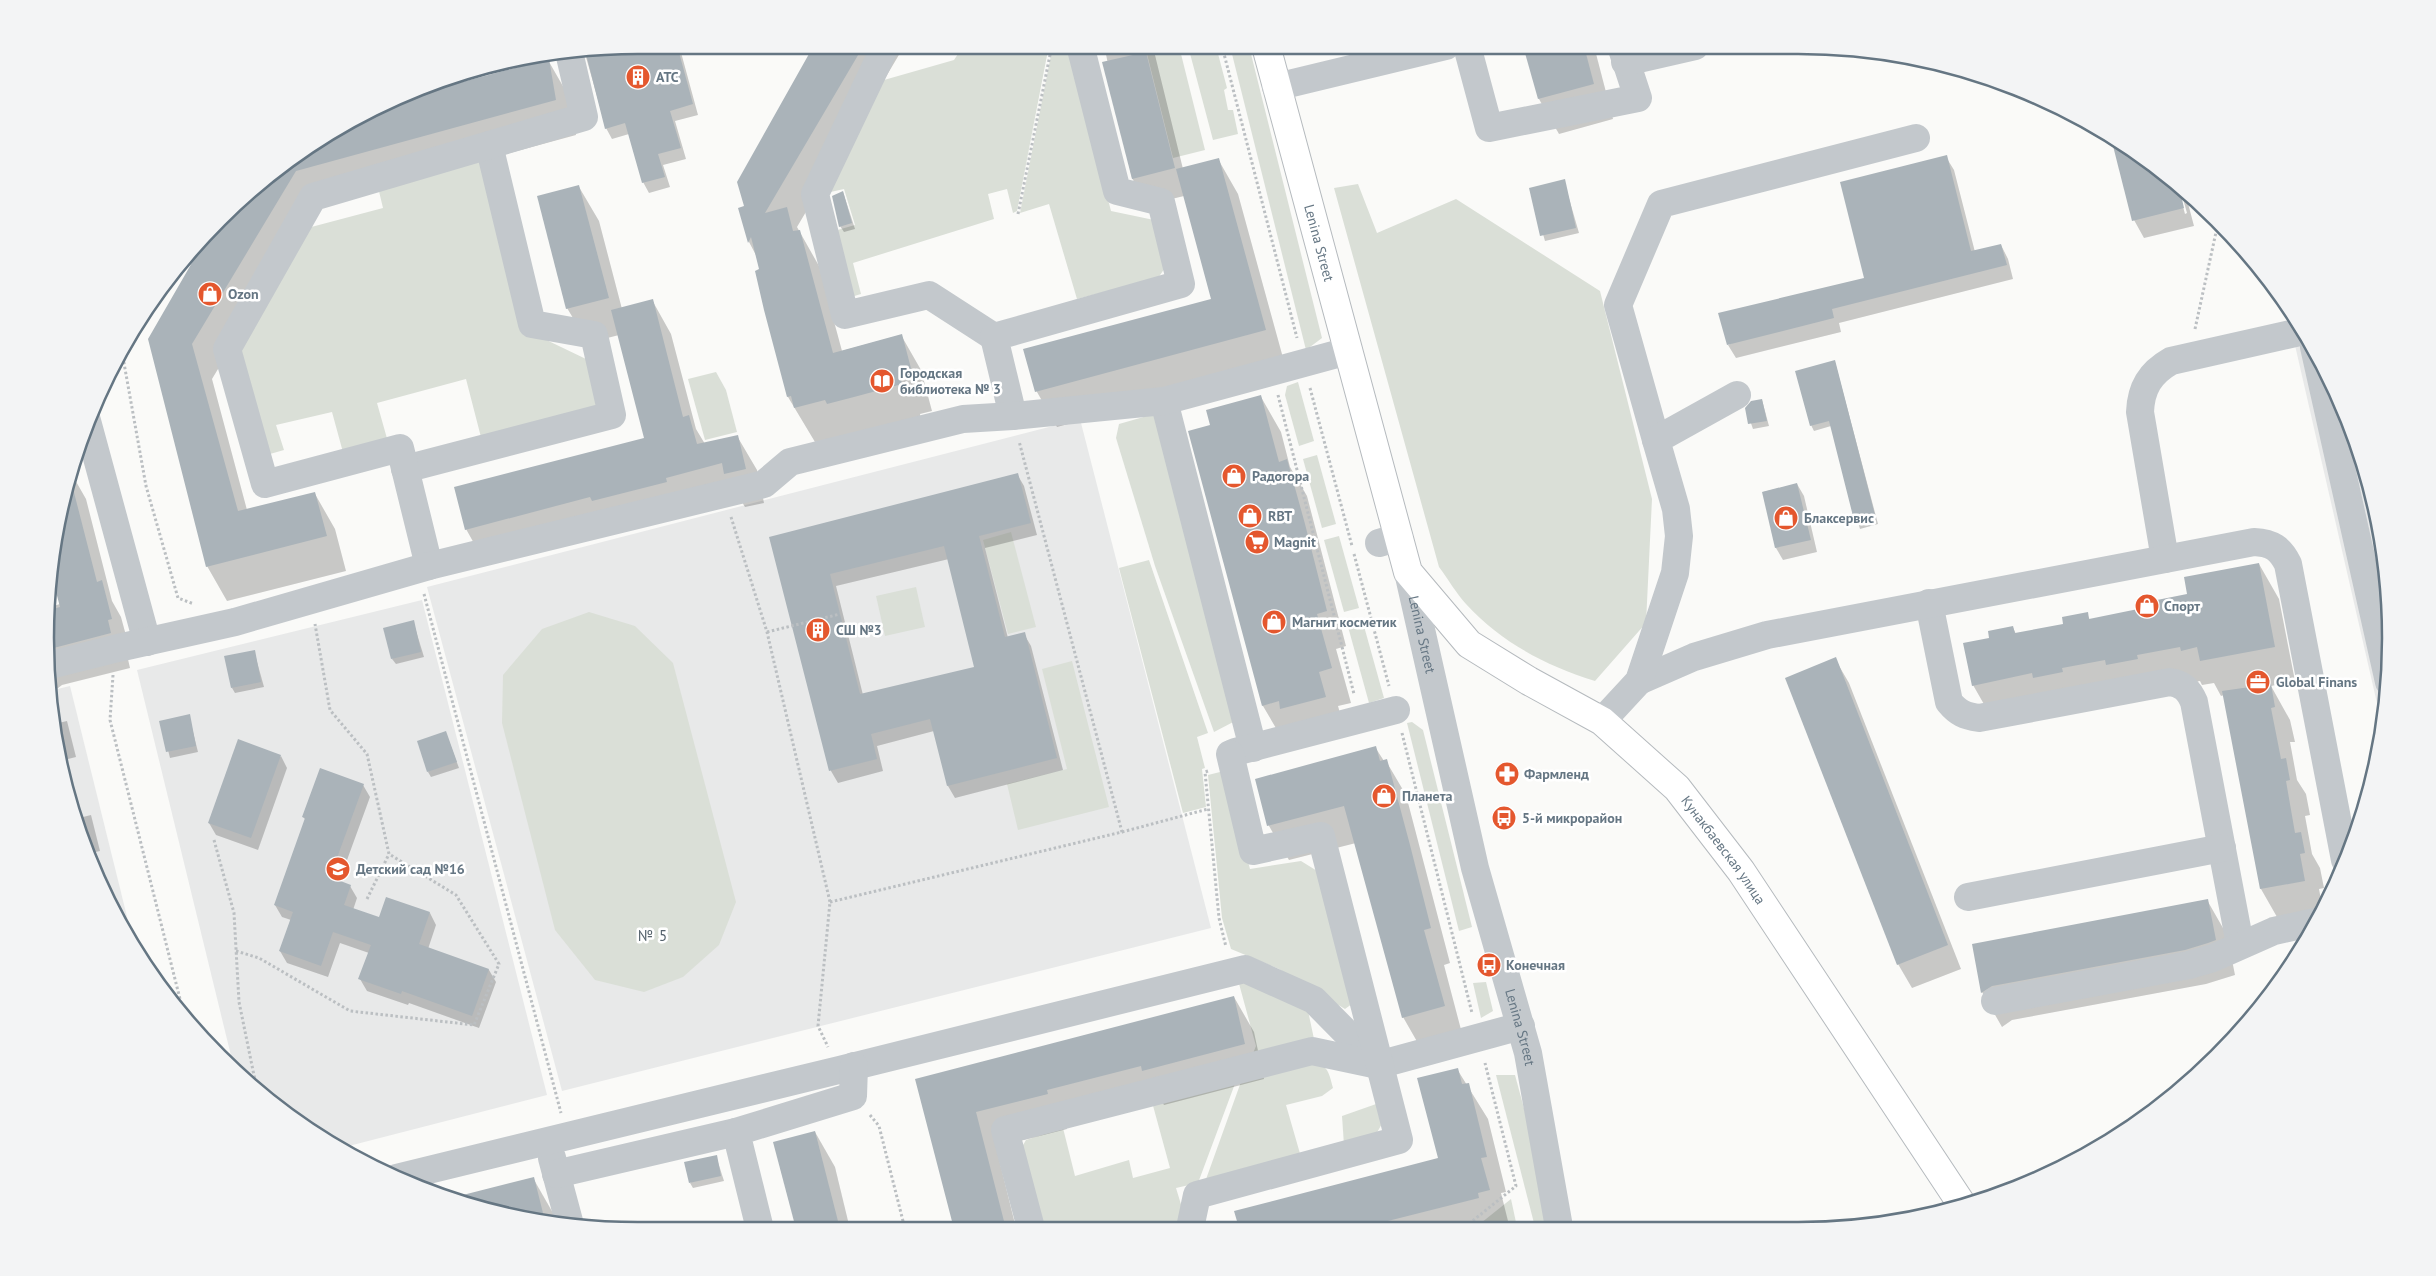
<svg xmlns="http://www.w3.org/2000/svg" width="2436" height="1276" viewBox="0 0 2436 1276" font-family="'PT Sans',sans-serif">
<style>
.built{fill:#e8e9e9}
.green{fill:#dadfd7}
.shadow{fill:#0003;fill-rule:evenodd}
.building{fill:#aab3b9;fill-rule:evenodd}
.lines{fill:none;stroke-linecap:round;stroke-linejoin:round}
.major-casing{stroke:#b5babe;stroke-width:30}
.path{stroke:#bbbfc2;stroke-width:3;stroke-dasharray:2.5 2.5;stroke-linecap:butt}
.minor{stroke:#c3c8cc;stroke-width:28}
.major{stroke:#fff;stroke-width:28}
.labels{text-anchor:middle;stroke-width:5;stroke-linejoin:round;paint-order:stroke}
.poi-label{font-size:14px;font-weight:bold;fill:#657683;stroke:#fff;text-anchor:start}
.street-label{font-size:14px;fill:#657683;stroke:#fff}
.neighbourhood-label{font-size:15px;letter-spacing:1px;fill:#57646e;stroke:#fff}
.rim{fill:none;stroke:#657683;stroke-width:2.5}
</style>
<rect width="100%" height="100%" fill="#fafaf8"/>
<!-- built -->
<g class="built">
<polygon points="2286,306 2312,342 2360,448 2386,561 2390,677 2382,725"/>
<polygon points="1080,419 1211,928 562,1091 427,587"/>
<polygon points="422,600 547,1095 341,1148 277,1109 234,1068 137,670"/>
<polygon points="70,686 135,949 90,865 65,791 49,691"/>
</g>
<!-- green -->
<g class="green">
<polygon points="964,45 1049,45 1017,211 1013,213 1007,189 988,194 994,219 853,263 861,294 851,297 834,231 855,225 844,189 826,193 884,80 954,60"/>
<polygon points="1053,45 1068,45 1111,211 1154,220 1167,265 1158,278 1077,299 1049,204 1020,213"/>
<polygon points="1145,46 1179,46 1205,150 1173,158"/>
<polygon points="1188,46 1216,46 1227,88 1224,90 1228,110 1233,110 1238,134 1213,140"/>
<polygon points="1230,46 1249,46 1322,338 1306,350"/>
<polygon points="481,157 536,335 586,359 599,403 594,412 483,445 466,379 377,403 388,442 344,456 332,412 276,425 284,450 263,456 238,335 300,230 383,208 377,183"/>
<path d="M 1358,184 L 1377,233 L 1456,199 L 1600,291 L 1652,499 L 1646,623 L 1595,681 C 1545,665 1502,643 1466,604 C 1456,593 1448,579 1439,567 L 1334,188 Z"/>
<polygon points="716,372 726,390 737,432 705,440 688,379"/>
<polygon points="1298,382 1314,441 1299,446 1285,395 1287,386"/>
<polygon points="1161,412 1239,719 1214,732 1155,566 1116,438 1119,424"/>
<polygon points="1317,455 1336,524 1322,528 1303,459"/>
<polygon points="1011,532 1036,627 1008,634 983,540"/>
<polygon points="1339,536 1359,608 1344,612 1324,540"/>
<polygon points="1149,560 1208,733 1197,737 1205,768 1202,769 1206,807 1183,813 1119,568"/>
<polygon points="916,587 925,627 885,636 876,596"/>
<polygon points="589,612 635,626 673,663 736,902 719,945 683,977 644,992 595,980 555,930 502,723 503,675 542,629"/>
<polygon points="1362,619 1384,698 1369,703 1347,623"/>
<polygon points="1072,661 1109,807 1018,830 1007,784 1067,769 1042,669"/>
<polygon points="1412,722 1423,730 1472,927 1459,931 1407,723"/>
<polygon points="1220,772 1227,783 1250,869 1301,861 1322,874 1356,1001 1345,1009 1279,969 1231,949 1222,918 1208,775"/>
<polygon points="1238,980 1307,1006 1314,1039 1250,1061 1256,1046"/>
<polygon points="1486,982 1493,1011 1481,1018 1473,983"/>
<path d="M 1308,1062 C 1328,1065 1328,1069 1333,1088 L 1322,1096 L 1286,1105 L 1301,1157 L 1205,1182 L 1242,1079 Z"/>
<polygon points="1496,1075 1515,1075 1556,1227 1535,1227"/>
<polygon points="1236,1081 1198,1183 1176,1188 1183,1211 1178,1228 1037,1228 1019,1152 1026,1140 1063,1128 1075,1176 1129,1160 1133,1178 1170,1168 1152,1102"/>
<polygon points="1379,1103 1384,1120 1374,1138 1344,1145 1342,1116"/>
<polygon points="1511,1199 1517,1227 1476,1227"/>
</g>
<!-- shadow -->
<g class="shadow">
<polygon points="638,45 679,45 698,115 675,121 686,159 663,165 670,187 649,193 643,182 629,134 612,139 606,128 584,50"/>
<polygon points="815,45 911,45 903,48 797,227 819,266 842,351 901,335 921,370 932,411 920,414 921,419 815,442 788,397 761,270 757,257 749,242 740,209 745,207"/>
<polygon points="1104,45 1176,46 1154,51 1183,169 1218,159 1238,194 1285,365 1057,427 1037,392 1025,350 1213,300 1184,196 1147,205 1132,178"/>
<polygon points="1525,46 1594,46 1613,119 1559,134 1539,99"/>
<polygon points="548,60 568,95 576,135 316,206 212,379 247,510 315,494 335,529 346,571 227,601 207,566 150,339 215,225 277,168 342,124 391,102"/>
<polygon points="2113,139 2159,168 2177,184 2185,214 2187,213 2180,188 2185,192 2194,226 2144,238 2134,220"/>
<polygon points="1946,157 1954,170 1975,252 2001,245 2008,259 2013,279 1839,323 1841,332 1736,358 1728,345 1866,279"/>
<polygon points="1564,181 1579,233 1545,241 1530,189"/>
<polygon points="579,187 599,221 622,309 652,300 671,334 696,429 705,444 737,436 757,470 764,503 745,507 739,497 485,563 466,529 646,439 619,335 588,343 567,308"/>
<polygon points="843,192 855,229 844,232 840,226"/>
<polygon points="1835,362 1878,524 1860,529 1831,426 1814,431 1811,425"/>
<polygon points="1261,397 1281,432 1290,467 1307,496 1346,646 1336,649 1351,703 1338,706 1345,731 1283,740 1263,706 1212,425"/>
<polygon points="1762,400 1769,426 1753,429 1746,409"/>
<polygon points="70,471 86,499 112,601 121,617 131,654 127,655 130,668 62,685 49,695 46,677 46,608 60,604 51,570 65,485"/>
<path d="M 1017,474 L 1024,486 L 1037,535 L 985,548 L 1008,638 L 1024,634 L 1031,646 L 1063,770 L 955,798 L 948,786 L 934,731 L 877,746 L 883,771 L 838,783 L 831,771 L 770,538 ZM 949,559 L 975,668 L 863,695 L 836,586 Z"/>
<polygon points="1797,484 1804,496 1817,552 1783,560 1776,548 1763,492"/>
<polygon points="2259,564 2279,599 2295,681 2271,686 2290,720 2295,742 2290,742 2297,780 2306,794 2310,815 2305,816 2312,854 2320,868 2324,888 2319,889 2323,910 2319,916 2281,924 2261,889 2224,695 2221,696 2214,683 2202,685 2200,681 1993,720 1973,685 1991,639 2013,628 2016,634 2064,625 2087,614 2090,620 2140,610 2189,595"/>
<polygon points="413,621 424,657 396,664 392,659"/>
<polygon points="254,651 264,687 235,693 232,688"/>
<polygon points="1835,659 1849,683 1961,969 1912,988 1898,964"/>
<polygon points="189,716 198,752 170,758 161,722"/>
<polygon points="67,721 76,757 60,761 54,724"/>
<polygon points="446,733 459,768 431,777 428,772"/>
<polygon points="1375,747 1384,761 1386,761 1406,795 1450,963 1444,965 1464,1041 1423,1052 1403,1017 1356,843 1289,860 1269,826 1256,780"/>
<polygon points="281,756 287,768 258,850 216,835 209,823"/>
<polygon points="363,785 370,797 339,882 350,886 357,898 353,910 380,919 430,913 436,925 428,949 489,970 496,982 479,1028 409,1003 408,1005 367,991 360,979 369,953 340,943 328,977 287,963 280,951 291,920 282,917 275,905 306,820 303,817"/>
<polygon points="91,815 100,851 87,854 75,819"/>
<polygon points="2207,900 2227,935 2235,975 2206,984 2012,1020 2002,1027 1982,992 1973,945"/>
<polygon points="1234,997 1254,1032 1264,1079 1164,1105 1161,1100 1066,1125 1067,1129 996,1147 1016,1228 955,1229 916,1080"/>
<polygon points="1457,1069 1488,1119 1506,1192 1501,1193 1509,1225 1500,1227 1240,1228 1440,1159"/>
<polygon points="815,1132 835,1167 850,1229 797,1229 774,1143"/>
<polygon points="716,1156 724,1181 693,1188 690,1183"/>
<polygon points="533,1178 553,1213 555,1222 484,1211 453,1199"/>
</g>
<!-- building -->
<g class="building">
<polygon points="638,45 677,45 693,104 670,111 681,148 658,154 665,177 642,183 625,123 605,129 585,50"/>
<polygon points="814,45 864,45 765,213 787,207 793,231 800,230 833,353 902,334 913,376 901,379 902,384 854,397 827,404 825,400 794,408 791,396 787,397 764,310 755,271 759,269 751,237 748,243 738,208 744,206 737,182"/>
<polygon points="1523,46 1584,46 1594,84 1538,99"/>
<polygon points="1146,52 1175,168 1132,179 1102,62"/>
<polygon points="549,59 556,100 296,171 192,344 238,511 315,492 327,536 206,567 148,339 212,228 277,168 342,124 398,99"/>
<polygon points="2111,138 2159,168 2179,186 2184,208 2132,221"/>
<polygon points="1947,155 1971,251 2001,244 2007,265 1832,309 1834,318 1727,345 1718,313 1864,278 1840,182"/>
<polygon points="1219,158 1266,330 1035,392 1023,349 1211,299 1176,169"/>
<polygon points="1565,179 1576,228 1540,236 1529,188"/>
<polygon points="579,185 609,298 566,309 537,196"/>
<polygon points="843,191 852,223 839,227 832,196"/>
<polygon points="653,299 683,417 689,415 697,444 738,435 746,469 724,474 722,463 666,478 667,482 592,501 590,497 465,530 454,487 644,438 611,310"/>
<polygon points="1835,360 1876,519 1855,524 1829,421 1810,426 1795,371"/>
<polygon points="1261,395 1279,462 1287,459 1305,524 1327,611 1317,614 1332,668 1319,672 1326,697 1280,709 1279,701 1262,706 1188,431 1210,425 1206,410"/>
<polygon points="1762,399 1767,421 1748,424 1745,408 1751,401"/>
<polygon points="69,473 97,582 102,580 112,619 108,620 111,633 46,650 46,611 60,607 51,573 65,485"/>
<path d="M 1018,473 L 1031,523 L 979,536 L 1005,637 L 1025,632 L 1057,758 L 947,786 L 930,719 L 871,734 L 877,759 L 829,771 L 769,537 ZM 944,546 L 974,667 L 860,694 L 830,574 Z"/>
<polygon points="1797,483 1811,540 1775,548 1762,492"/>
<polygon points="2259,563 2275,647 2200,661 2197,647 2181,651 2180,647 2137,655 2138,659 2106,665 2105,660 2062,668 2063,672 2033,678 2032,673 1972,686 1963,643 1989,638 1988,631 2013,626 2015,633 2063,624 2062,617 2088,612 2089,619 2138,609 2137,604 2187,594 2184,577"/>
<polygon points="414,620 421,652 391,659 383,628"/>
<polygon points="255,650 261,682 231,688 224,656"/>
<polygon points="1836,657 1948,945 1897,965 1785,678"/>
<polygon points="2271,684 2275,707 2271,708 2281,759 2286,758 2290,780 2286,781 2295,833 2301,832 2305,853 2300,854 2305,881 2260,889 2222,691"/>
<polygon points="190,714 196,746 166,752 159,721"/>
<polygon points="446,731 457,762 427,772 417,741"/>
<polygon points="238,739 281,755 251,838 208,823"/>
<polygon points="1376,746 1380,761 1387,759 1410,845 1431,928 1424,930 1445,1006 1402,1018 1344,806 1267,826 1255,779"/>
<polygon points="320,768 364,784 330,877 351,885 344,905 379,917 386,897 430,912 419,944 489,969 472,1016 402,991 401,994 358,979 371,945 333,932 321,966 279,951 293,912 274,905 305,818 302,817"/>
<polygon points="2208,899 2216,940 2208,943 2185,950 1992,986 1981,993 1972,944"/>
<polygon points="1234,996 1245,1044 1142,1071 1141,1066 1047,1090 1048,1094 976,1112 1006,1229 954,1229 915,1079"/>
<polygon points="1458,1068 1462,1084 1469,1083 1487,1157 1481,1158 1490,1190 1478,1193 1479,1198 1364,1227 1239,1228 1234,1211 1438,1158 1417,1078"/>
<polygon points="815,1131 840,1229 796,1229 773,1142"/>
<polygon points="717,1155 721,1176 689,1183 684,1162"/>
<polygon points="534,1177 545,1221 484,1211 451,1198"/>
</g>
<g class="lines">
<defs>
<g id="major">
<path id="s2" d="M 1266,46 L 1408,572 L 1469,644 L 1529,681 L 1602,721 L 1677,788 L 1741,871 L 1961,1203"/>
</g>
</defs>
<!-- major casing -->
<use href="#major" class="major-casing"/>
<!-- path -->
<g class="path">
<polyline points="1222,46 1297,338"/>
<polyline points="1018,214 1052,45"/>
<polyline points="2195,329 2218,223"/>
<polyline points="122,352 146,486 178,598 194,604"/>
<polyline points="1310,388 1352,546"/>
<polyline points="1278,395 1354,694"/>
<polyline points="731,517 767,632 830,902 818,1026 828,1047"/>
<polyline points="1354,554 1389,686"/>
<polyline points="424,594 561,1113"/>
<polyline points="767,632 840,614"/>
<polyline points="113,675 110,720 185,1019"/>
<polyline points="1402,733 1472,1013"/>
<polyline points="1208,771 1205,772 1219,918 1226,947"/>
<polyline points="1122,832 1208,809"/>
<polyline points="214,840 234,913 239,1002 257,1090"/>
<polyline points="367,899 389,854"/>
<polyline points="830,902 1122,832 1019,441"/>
<polyline points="236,951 259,958 350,1011 474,1025 499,964 456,895 389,854 367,754 330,710 315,624"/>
<polyline points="870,1115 879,1126 905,1229"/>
<polyline points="1465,1227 1516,1186 1485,1063"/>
</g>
<!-- minor -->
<g class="minor">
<polyline points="886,45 815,194 845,315 929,295 994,337"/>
<polyline points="1467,46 1489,128 1638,98 1621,46"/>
<polyline points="1625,62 1695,46"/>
<polyline points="1276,87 1446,46"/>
<polyline points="2314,347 2389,682"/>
<polyline points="1164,401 1253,748"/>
<polyline points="1013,416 994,337 1181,284 1161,202 1117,191 1080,45"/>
<polyline points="87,421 147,642"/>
<polyline points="1656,440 1618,305 1661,204 1916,138"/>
<polyline points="405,469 612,415 594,335 532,324 489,145"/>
<polyline points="1379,543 1399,537"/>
<path d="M 2165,559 L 2140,412 C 2141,388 2150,373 2171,361 L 2304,331"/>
<polyline points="429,566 400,448 265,484 227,349 313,197 584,117 569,52"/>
<path id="s1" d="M 1408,572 L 1475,868 L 1528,1053 L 1559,1227"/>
<path d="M 1929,603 L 1949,702 C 1958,713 1965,716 1979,718 L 2170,682 C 2183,684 2189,690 2194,702 L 2240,944"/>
<polyline points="46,666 118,648 235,622 429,566 764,484 790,462 963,419 1013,416 1164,401 1348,351"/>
<path d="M 1639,681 L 1694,657 L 1767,635 L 2254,542 C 2272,543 2280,548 2288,564 L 2345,860"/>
<polyline points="1602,721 1639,681 1675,573 1679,536 1676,509 1656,440 1737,395"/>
<polyline points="1235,752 1396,710"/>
<polyline points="1968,897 2222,848"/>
<polyline points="1995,1001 2189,965 2213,958 2274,931 2315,922"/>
<polyline points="552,1158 570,1225"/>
<polyline points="556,1174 736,1132"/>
<polyline points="396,1178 839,1070 1245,969 1314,1000 1378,1065"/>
<polyline points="1031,1228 1005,1130 1312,1051 1378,1065 1521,1026"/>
<polyline points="1190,1228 1197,1195 1399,1140 1321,836 1253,851 1230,754"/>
<polyline points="760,1229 736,1132 853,1096 854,1066"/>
</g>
<!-- major -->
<use href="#major" class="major"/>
</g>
<!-- icons -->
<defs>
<symbol id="building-disc" viewBox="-11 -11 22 22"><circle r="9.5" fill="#e4572e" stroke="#fff"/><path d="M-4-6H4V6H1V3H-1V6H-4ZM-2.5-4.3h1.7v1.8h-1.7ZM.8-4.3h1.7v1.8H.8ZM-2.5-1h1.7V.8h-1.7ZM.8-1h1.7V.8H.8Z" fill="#fff"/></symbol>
<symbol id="shop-disc" viewBox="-11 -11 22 22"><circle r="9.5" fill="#e4572e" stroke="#fff"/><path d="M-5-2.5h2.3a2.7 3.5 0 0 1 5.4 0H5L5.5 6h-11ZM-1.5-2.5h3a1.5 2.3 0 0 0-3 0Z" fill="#fff"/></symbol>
<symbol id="library-disc" viewBox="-11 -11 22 22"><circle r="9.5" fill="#e4572e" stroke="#fff"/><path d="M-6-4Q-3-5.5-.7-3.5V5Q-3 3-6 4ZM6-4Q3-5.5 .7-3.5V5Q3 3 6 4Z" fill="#fff"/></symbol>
<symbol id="supermarket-disc" viewBox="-11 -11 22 22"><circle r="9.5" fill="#e4572e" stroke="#fff"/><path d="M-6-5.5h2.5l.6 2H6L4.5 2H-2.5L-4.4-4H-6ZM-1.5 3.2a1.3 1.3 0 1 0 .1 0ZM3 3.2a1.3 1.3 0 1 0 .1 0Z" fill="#fff"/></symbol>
<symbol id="office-disc" viewBox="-11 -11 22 22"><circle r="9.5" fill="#e4572e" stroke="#fff"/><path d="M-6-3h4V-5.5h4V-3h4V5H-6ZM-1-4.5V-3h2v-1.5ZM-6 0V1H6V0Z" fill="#fff"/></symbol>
<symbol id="pharmacy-disc" viewBox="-11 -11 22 22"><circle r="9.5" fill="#e4572e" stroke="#fff"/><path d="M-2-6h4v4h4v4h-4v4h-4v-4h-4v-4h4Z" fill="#fff"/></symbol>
<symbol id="bus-disc" viewBox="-11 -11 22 22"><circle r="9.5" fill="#e4572e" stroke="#fff"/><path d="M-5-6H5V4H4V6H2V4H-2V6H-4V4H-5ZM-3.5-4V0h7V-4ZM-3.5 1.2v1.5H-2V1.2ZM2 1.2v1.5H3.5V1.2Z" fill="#fff"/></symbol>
<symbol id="school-disc" viewBox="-11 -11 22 22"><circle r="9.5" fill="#e4572e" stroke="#fff"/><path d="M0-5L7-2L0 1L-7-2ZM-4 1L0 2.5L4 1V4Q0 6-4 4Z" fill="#fff"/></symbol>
</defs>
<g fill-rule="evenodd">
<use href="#building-disc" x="624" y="63" width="28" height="28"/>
<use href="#shop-disc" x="196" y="280" width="28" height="28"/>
<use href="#library-disc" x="868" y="367" width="28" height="28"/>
<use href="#shop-disc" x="1220" y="462" width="28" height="28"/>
<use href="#shop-disc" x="1236" y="502" width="28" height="28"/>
<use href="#shop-disc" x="1772" y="504" width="28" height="28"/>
<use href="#supermarket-disc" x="1243" y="528" width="28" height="28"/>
<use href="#shop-disc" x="2133" y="592" width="28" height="28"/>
<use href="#shop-disc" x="1260" y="608" width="28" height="28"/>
<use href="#building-disc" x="804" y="616" width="28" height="28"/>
<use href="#office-disc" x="2244" y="668" width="28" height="28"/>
<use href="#pharmacy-disc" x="1493" y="760" width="28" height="28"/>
<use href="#shop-disc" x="1370" y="782" width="28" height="28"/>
<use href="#bus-disc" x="1490" y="804" width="28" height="28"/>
<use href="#school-disc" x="324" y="855" width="28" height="28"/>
<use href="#bus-disc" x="1475" y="951" width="28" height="28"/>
</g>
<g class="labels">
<!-- poi labels -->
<g class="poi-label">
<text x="656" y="82">АТС</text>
<text x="228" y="299">Ozon</text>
<text x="900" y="378">Городская<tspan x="900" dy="16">библиотека № 3</tspan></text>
<text x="1252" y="481">Радогора</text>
<text x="1268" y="521">RBT</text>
<text x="1804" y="523">Блаксервис</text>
<text x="1274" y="547">Magnit</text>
<text x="2164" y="611">Спорт</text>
<text x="1292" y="627">Магнит косметик</text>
<text x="836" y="635">СШ №3</text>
<text x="2276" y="687">Global Finans</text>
<text x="1524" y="779">Фармленд</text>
<text x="1402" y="801">Планета</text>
<text x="1522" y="823">5-й микрорайон</text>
<text x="356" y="874">Детский сад №16</text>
<text x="1506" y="970">Конечная</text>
</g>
<!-- street labels -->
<g class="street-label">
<text dy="5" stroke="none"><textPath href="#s2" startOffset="204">Lenina Street</textPath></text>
<text dy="5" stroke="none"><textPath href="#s1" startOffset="64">Lenina Street</textPath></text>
<text dy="5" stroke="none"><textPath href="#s2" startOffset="971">Кунакбаевская улица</textPath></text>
<text dy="5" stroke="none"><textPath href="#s1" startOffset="469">Lenina Street</textPath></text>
</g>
<!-- neighbourhood labels -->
<g class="neighbourhood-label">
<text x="653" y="941">№ 5</text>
</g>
</g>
<!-- crop -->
<path d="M0 0H2436V1276H0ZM638 54H1798A584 584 0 0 1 2382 638V638A584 584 0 0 1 1798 1222H638A584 584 0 0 1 54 638V638A584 584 0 0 1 638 54Z" fill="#f3f4f5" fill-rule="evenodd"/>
<path class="rim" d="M638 54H1798A584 584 0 0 1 2382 638V638A584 584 0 0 1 1798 1222H638A584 584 0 0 1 54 638V638A584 584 0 0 1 638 54Z"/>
</svg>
